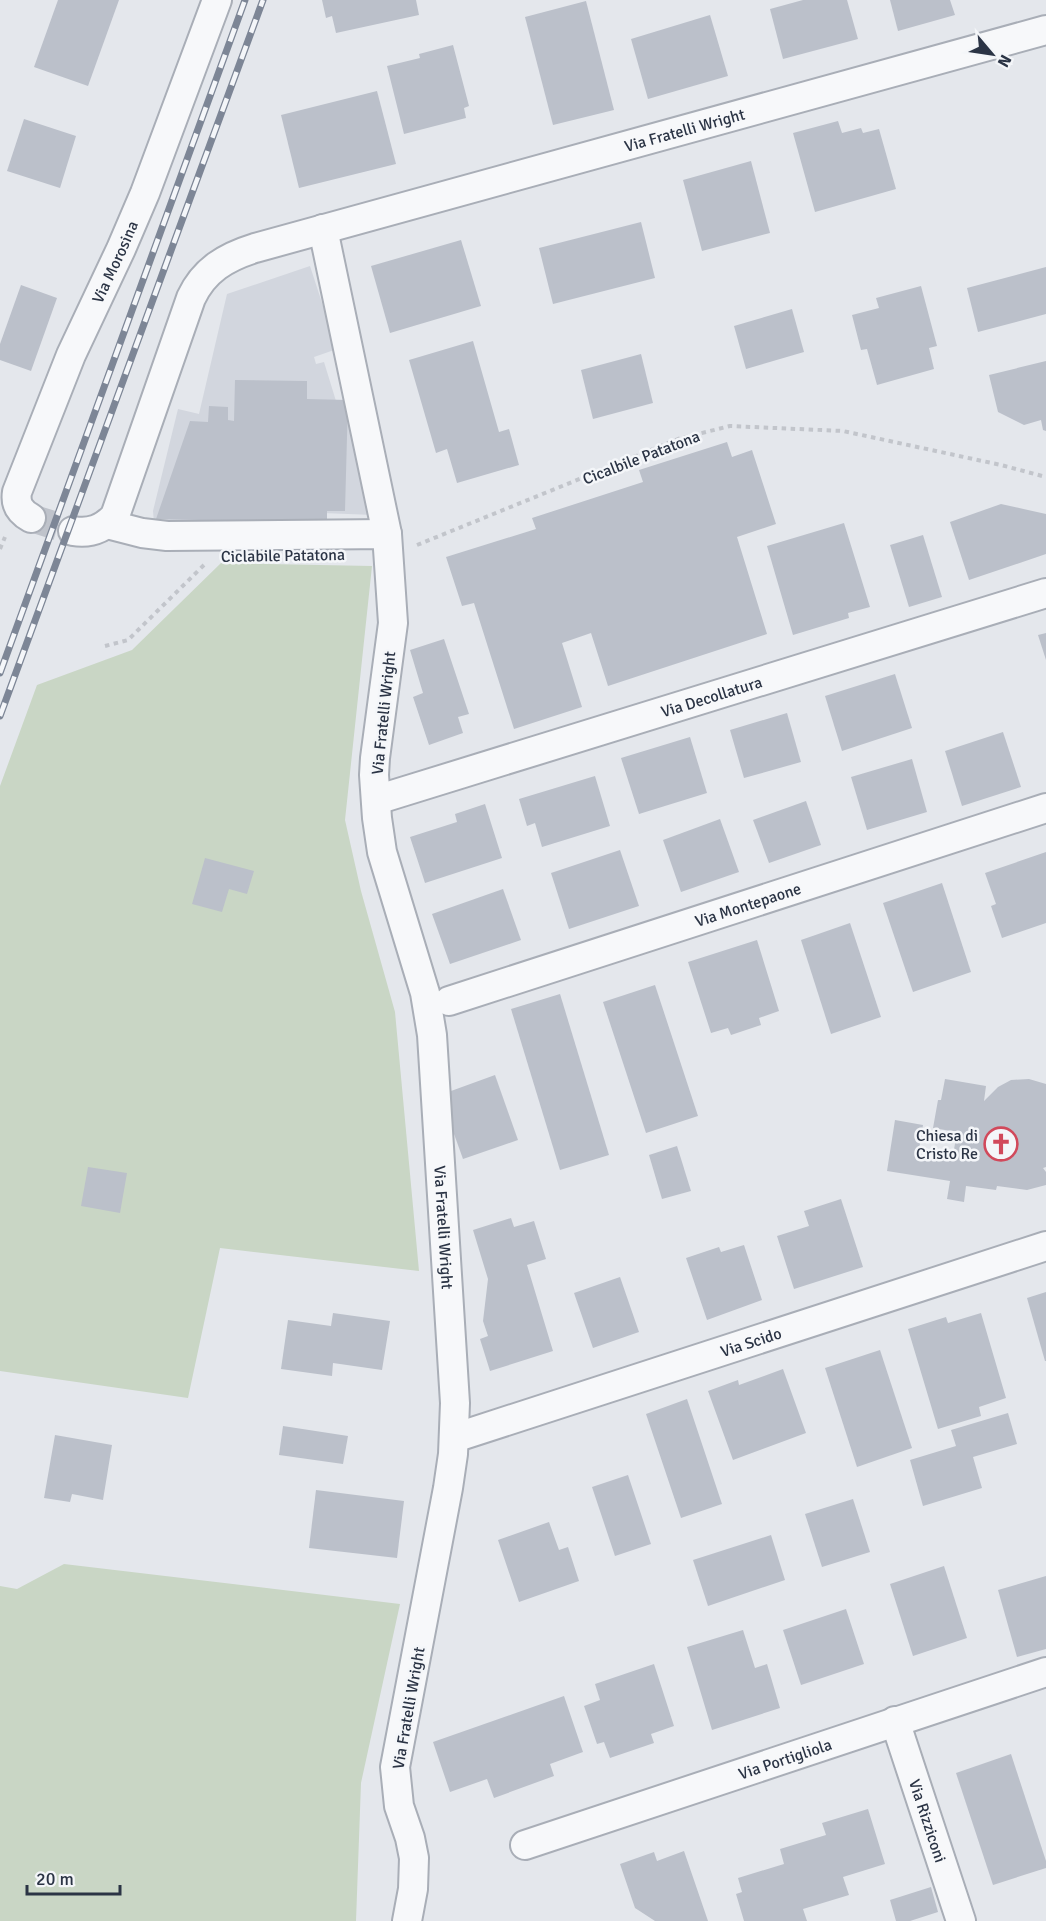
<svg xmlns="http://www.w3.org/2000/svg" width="1046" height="1921" viewBox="0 0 1046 1921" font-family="Signika,sans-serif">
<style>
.built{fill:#d2d6de}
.green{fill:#c9d6c5}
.building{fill:#bbc0ca}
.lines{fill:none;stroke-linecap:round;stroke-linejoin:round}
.minor-tunnel{stroke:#bfc3cb;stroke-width:28;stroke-dasharray:28 14;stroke-linecap:butt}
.minor-casing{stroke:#a9aeb7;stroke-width:32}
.path{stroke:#c2c5cb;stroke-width:4;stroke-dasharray:4.5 4.5;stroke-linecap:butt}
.minor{stroke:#f7f8fa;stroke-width:28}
.rail-casing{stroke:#7d8696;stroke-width:7}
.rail{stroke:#f4f6f9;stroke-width:4.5;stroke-dasharray:14;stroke-linecap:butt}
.labels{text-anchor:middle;stroke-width:5;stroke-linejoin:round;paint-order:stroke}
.street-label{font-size:16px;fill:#2b3445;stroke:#f4f6f9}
.poi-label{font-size:16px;fill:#2b3445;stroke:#f4f6f9;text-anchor:end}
</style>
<rect width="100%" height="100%" fill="#e4e7ec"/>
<!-- built -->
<polygon class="built" points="310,266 337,349 314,357 316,364 324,362 336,401 354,401 374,515 322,513 321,521 154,523 153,511 178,409 199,414 227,294"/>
<!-- green -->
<g class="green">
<polygon points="221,563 372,566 345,820 361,891 395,1012 419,1271 220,1248 188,1398 0,1371 0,786 37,685 132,650"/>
<polygon points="64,1564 400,1604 361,1783 356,1921 0,1921 0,1586 17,1589"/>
</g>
<!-- building -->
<g class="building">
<polygon points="58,0 119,0 88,86 34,67"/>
<polygon points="322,0 416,0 419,15 336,33 332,16 326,18"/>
<polygon points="803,0 847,0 858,39 783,59 770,9"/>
<polygon points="890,0 950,0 955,15 898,31"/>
<polygon points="586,1 614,110 553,125 525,17"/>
<polygon points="710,15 728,76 648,99 631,39"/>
<polygon points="453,45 469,106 464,108 466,118 404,134 387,66 420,58 419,54"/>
<polygon points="377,91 396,164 299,188 281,115"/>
<polygon points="24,119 76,136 60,188 7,171"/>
<polygon points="838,121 842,133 861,128 863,133 879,129 896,189 815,212 793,133"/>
<polygon points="751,161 770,233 702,251 683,180"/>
<polygon points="641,222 655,278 553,304 539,248"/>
<polygon points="461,240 481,306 390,333 371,266"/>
<polygon points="1046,267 1046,314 978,332 967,288"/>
<polygon points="21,285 57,298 31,371 0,360 0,344"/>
<polygon points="921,286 937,346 929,348 934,369 877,385 867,349 861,350 852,315 879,308 876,298"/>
<polygon points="792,309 804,352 746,369 734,326"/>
<polygon points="473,341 499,432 509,429 519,465 457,483 447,449 436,453 409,360"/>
<polygon points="641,354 653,403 593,419 581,370"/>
<polygon points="1046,361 1046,431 1043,430 1041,420 1024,425 998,412 989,375"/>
<polygon points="235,380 307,381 307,399 348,400 345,511 327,511 327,523 156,519 190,421 208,422 209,406 228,407 228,420 234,421"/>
<polygon points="727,442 732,457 752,450 776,524 737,537 767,634 608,686 591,633 562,643 582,707 514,729 474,603 462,606 446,557 536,529 532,518 643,482 639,470"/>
<polygon points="1001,504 1046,514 1046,554 969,580 950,522"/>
<polygon points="844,523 870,607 848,613 849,618 793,635 767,546"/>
<polygon points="923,535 942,597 909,607 890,545"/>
<polygon points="1046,633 1046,660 1038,635"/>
<polygon points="444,639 469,714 458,717 463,733 429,745 413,697 423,693 410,650"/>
<polygon points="895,674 912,728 842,751 825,696"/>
<polygon points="787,713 801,762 744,778 730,730"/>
<polygon points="1003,732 1021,787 962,806 945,751"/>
<polygon points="690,737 707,793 639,814 621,758"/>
<polygon points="912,759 927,812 867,830 851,777"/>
<polygon points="595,776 610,826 542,847 535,823 527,826 519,799"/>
<polygon points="806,801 821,845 769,863 753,820"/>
<polygon points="485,804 502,858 425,883 410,837 457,822 455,814"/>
<polygon points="720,819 739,872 681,892 663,840"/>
<polygon points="620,850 639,906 569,929 551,873"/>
<polygon points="1046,852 1046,923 1002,938 991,906 996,904 985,873"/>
<polygon points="205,858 254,871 247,894 229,889 222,912 192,904"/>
<polygon points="942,883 971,972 913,992 883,903"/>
<polygon points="503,889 521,940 450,964 432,914"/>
<polygon points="850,923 881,1017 831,1034 801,940"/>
<polygon points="757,940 779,1011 759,1018 761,1025 731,1035 728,1028 711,1033 688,962"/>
<polygon points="655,985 698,1116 646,1133 603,1002"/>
<polygon points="560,994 609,1155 560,1170 511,1009"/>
<polygon points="495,1075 518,1140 463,1159 440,1095"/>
<polygon points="945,1079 986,1086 984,1101 998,1087 1011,1080 1029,1079 1046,1084 1046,1167 1043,1168 1046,1172 1046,1185 1027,1190 997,1186 996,1190 966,1186 964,1202 947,1199 950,1181 887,1171 895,1120 923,1125 918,1156 952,1161 957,1132 933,1128 938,1100 941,1100"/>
<polygon points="677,1146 691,1191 662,1199 649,1155"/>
<polygon points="88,1167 127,1173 120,1213 81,1206"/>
<polygon points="841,1199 863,1267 794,1289 777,1236 809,1226 804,1211"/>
<polygon points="511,1218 514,1227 534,1221 546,1259 527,1265 553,1351 490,1371 480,1339 488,1336 483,1321 488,1279 473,1230"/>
<polygon points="744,1245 762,1300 707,1320 686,1258 719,1247 721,1252"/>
<polygon points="620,1277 639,1332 593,1348 574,1293"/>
<polygon points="1046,1292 1046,1361 1045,1361 1027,1298"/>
<polygon points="333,1313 390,1321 382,1370 333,1363 332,1376 281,1369 288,1320 331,1326"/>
<polygon points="981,1313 1006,1398 979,1407 981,1416 938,1429 908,1329 946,1317 948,1323"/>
<polygon points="880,1350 912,1448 857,1467 825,1368"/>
<polygon points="783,1369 806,1433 733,1460 708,1391 738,1380 739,1385"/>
<polygon points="687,1399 722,1504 681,1518 646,1414"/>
<polygon points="1008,1413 1017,1444 973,1457 982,1488 923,1506 910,1460 956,1446 951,1430"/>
<polygon points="283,1426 348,1436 343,1464 279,1455"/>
<polygon points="55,1435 112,1445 103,1500 72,1494 70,1502 44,1498"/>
<polygon points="628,1475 651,1544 615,1556 592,1487"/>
<polygon points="316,1490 404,1501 397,1558 309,1548"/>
<polygon points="853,1499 870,1552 822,1567 805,1514"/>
<polygon points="549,1522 559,1550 568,1547 579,1581 519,1602 498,1540"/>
<polygon points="771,1535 785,1580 708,1606 693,1560"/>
<polygon points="944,1566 967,1638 913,1656 890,1584"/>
<polygon points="1046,1576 1046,1649 1017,1657 998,1590"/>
<polygon points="846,1609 864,1664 801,1685 783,1630"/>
<polygon points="743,1630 755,1668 767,1664 780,1708 712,1730 687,1647"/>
<polygon points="654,1664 674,1726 651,1734 654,1743 610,1758 604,1742 597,1744 584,1706 600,1700 595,1684"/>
<polygon points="564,1696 583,1752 550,1764 554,1776 494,1798 487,1779 450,1792 433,1742"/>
<polygon points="1011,1754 1046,1861 1046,1868 993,1885 956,1773"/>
<polygon points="868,1809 885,1864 843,1877 849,1895 803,1909 807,1921 744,1921 736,1894 742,1892 738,1878 784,1864 780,1849 826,1835 822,1823"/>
<polygon points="684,1851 708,1921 655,1921 635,1908 620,1864 654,1852 657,1861"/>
<polygon points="931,1887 938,1912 910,1921 896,1921 890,1900"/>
</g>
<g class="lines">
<!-- minor-tunnel -->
<polyline class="minor-tunnel" points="31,518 73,531"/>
<defs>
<g id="minor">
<polyline points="323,229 387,534"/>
<path id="s1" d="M 31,518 C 20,512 15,504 17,492 L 71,355 L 121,249 L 145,193 L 217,0"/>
<path id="s2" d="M 107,524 L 142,533 L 167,536 L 387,534 L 393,623 L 375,758 L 374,775 L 377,818 L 382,852 L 425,993 L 432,1035 L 455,1403 L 453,1454 L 448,1488 L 395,1767 L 399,1806 L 410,1838 L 414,1858 L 413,1889 L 407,1921"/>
<path id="s3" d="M 73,531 C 90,534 103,529 115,516 L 191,298 C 204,270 226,257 255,248 L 1046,30"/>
<path id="s4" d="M 376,800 L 1046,593"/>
<path id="s5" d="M 449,1001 L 1046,808"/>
<path id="s6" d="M 454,1438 L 1046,1246"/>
<path id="s7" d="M 895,1721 L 961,1921"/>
<path id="s8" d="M 525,1845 L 1046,1672"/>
</g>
</defs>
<!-- minor casing -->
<use href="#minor" class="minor-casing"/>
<!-- path -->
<g class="path">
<polyline points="417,545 678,439 730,426 843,431 1001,465 1046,477"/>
<polyline points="0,549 5,537"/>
<polyline points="105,646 128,640 204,565"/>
</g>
<!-- minor -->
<use href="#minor" class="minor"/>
<defs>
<g id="rail">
<polyline points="0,673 245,0"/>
<polyline points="0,716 263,0"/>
</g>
</defs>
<!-- rail casing -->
<use href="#rail" class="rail-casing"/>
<!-- rail -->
<use href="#rail" class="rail"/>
</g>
<!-- icons -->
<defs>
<symbol id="church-ring" viewBox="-11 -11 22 22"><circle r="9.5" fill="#f4f6f9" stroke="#d1495b" stroke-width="1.5"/><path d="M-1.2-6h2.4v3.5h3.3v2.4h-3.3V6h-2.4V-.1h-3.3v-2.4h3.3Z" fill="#d1495b"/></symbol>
</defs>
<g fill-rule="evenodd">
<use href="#church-ring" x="982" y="1125" width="38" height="38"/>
</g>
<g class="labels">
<!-- street labels -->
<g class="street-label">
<text dy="6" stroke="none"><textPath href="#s3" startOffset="807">Via Fratelli Wright</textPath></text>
<text dy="6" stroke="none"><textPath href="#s1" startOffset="282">Via Morosina</textPath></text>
<text transform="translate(641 457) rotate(-21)" y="6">Cicalbile Patatona</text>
<text transform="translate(283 555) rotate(-1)" y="6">Ciclabile Patatona</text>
<text dy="6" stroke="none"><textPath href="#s4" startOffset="351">Via Decollatura</textPath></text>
<text transform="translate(383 713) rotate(-84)" y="6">Via Fratelli Wright</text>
<text dy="6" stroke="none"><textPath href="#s5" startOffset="314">Via Montepaone</textPath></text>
<text dy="6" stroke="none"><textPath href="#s2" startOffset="984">Via Fratelli Wright</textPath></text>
<text dy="6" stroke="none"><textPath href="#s6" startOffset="312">Via Scido</textPath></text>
<text transform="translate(408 1708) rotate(-80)" y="6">Via Fratelli Wright</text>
<text dy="6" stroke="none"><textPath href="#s8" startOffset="274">Via Portigliola</textPath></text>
<text dy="6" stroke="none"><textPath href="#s7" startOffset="105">Via Rizziconi</textPath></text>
</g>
<!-- poi labels -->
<g class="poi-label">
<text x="978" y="1141">Chiesa di<tspan x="978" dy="18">Cristo Re</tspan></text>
</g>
</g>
<!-- north arrow -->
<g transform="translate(992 54) rotate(119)" stroke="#f4f6f9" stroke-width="4.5" paint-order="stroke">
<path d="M0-4.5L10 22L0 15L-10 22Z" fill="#2b3445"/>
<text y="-9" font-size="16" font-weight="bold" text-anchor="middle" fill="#2b3445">N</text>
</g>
<!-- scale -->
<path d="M27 1885v9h93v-9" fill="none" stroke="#2b3445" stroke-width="3"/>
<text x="36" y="1885" font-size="18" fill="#2b3445" stroke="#f4f6f9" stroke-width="4.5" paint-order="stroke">20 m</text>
</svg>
